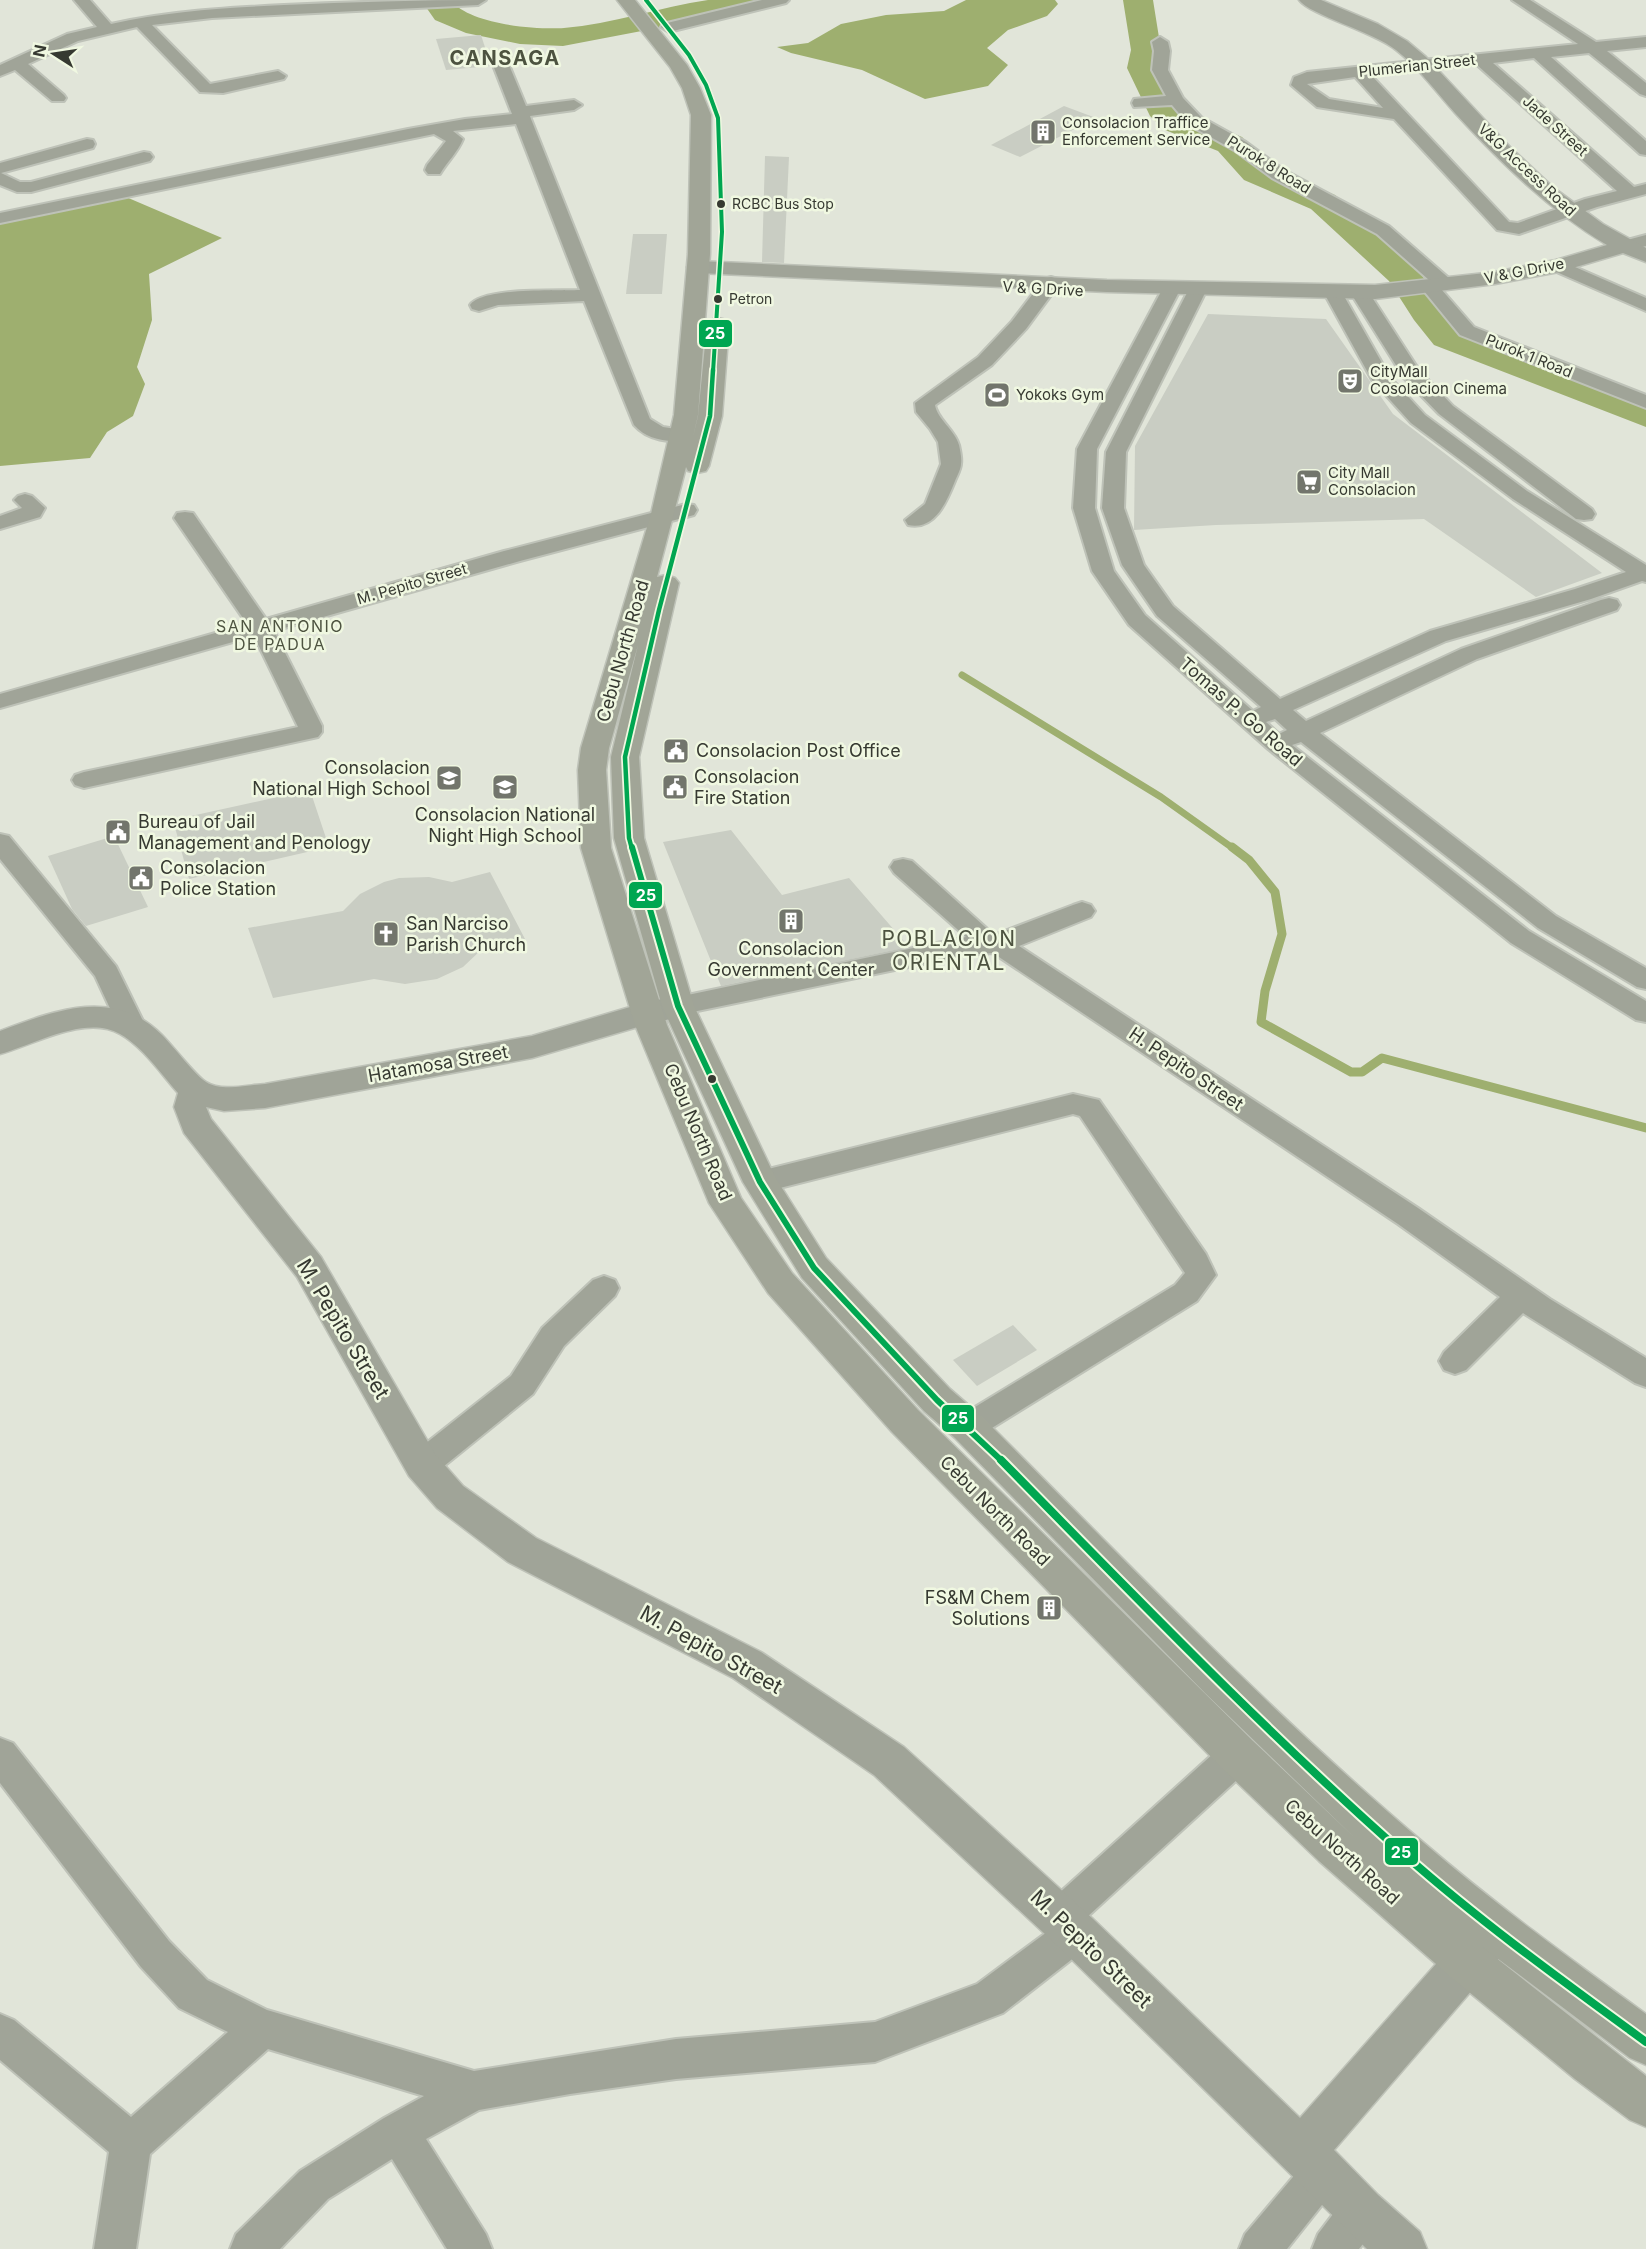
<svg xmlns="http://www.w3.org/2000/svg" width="1646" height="2249" viewBox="0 0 1646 2249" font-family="Inter,sans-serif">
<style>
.water{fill:#9eaf6f}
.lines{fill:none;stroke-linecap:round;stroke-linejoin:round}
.stream-far1{stroke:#9eaf6f;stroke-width:7}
.stream{stroke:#9eaf6f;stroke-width:9}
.river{fill:#9eaf6f;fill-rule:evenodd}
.building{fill:#c9cdc3}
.minor-casing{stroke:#bec2b8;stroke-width:4}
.tertiary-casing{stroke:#bec2b8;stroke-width:3}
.primary-casing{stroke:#bec2b8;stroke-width:3}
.minor{fill:#a0a498;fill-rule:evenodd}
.tertiary{fill:#a0a498;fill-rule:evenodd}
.primary{fill:#a1a597;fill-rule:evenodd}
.bus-1-far3-casing{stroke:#f0f8e1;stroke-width:7}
.bus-1-far2-casing{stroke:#f0f8e1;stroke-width:8}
.bus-1-far1-casing{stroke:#f0f8e1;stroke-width:10}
.bus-1-casing{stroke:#f0f8e1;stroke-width:12}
.bus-1-far3{stroke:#00a651;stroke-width:4}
.bus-1-far2{stroke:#00a651;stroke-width:4.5}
.bus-1-far1{stroke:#00a651;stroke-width:6}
.bus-1{stroke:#00a651;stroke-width:8}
.bus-dot{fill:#363931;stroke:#f0f8e1;stroke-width:2}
.labels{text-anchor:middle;stroke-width:5;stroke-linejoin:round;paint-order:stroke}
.far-bus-label{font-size:14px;fill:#363931;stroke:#f0f8e1;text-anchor:start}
.far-street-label{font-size:15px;fill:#363931;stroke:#f0f8e1}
.far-poi-label{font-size:15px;fill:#363931;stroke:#f0f8e1;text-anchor:start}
.far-neighbourhood-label{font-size:16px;letter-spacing:1.5px;fill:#4d5340;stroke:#f0f8e1}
.street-label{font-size:18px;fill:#363931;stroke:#f0f8e1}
.poi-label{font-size:18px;fill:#363931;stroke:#f0f8e1;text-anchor:start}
.far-district-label{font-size:20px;font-weight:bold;letter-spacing:1.5px;fill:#4d5340;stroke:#f0f8e1}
.quarter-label{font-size:21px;letter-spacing:1.5px;fill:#4d5340;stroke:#f0f8e1}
.near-street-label{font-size:21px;fill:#363931;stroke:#f0f8e1}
.line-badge{stroke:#f0f8e1;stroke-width:2}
.badge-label{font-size:16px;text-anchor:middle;font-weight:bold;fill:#fff}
</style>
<rect width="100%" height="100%" fill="#e1e5d9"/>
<!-- water -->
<g class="water">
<polygon points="966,0 1055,0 1058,4 1047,16 1008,30 987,48 1008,65 988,86 925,99 862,70 791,53 777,47 808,43 841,24 886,15 944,11"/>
<polygon points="119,194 222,238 149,274 152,320 137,367 145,384 133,416 107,432 90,458 0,466 0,219"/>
</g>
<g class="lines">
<!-- stream-far1 -->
<polyline class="stream-far1" points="962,675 1161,797 1234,849"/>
<!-- stream -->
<polyline class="stream" points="1232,847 1249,860 1275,892 1282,934 1265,991 1261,1022 1351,1072 1362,1072 1382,1058 1646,1128"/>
<!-- river -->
<g class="river">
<path d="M 421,0 L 451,0 C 468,24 535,30 564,28 C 612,24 660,7 708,0 C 728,0 751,0 772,0 L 768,6 L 757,9 L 563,46 L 520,44 L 466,33 L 435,20 Z"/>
<polygon points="1123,0 1153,0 1161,50 1159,68 1175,104 1189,116 1242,137 1268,166 1335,195 1416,266 1442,306 1460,329 1646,401 1646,427 1434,345 1414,320 1389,281 1311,209 1244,180 1218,151 1165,130 1150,116 1127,68 1131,50"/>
</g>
</g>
<!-- building -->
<g class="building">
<polygon points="481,35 491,66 446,70 436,39"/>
<polygon points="1064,106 1096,118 1020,157 991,145"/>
<polygon points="765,156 789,157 784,263 762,262"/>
<polygon points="633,234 667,234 662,294 626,294"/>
<polygon points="1208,314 1326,319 1393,414 1602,573 1536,597 1424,519 1216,525 1134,530 1135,446"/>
<polygon points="310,790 329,847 189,879 173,820"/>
<polygon points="731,830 782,895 849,878 909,947 721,986 663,842"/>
<polygon points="114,836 148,907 86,926 72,909 48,856"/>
<polygon points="490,872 525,939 481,950 463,967 437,979 405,984 374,979 273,998 248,928 343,911 360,894 384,882 399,878 429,877 452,882"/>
<polygon points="1013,1325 1037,1350 977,1386 953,1360"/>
</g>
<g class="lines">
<defs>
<g id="minor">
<path d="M 74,0 L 90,0 L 111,24 C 168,11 226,8 284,5 C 351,2 418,0 486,0 L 478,5 L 212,18 L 152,25 L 210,84 L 278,71 L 286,76 L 284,79 L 223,93 L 200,92 L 137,27 L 78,41 L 28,64 L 64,95 L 66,98 L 64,101 L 52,101 L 15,70 L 0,76 L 0,65 L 67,34 L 97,27 Z"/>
<polygon points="762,0 789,0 786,3 669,32 661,27 663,24"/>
<path d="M 1512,0 L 1530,0 L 1596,42 L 1646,37 L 1646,47 L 1607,51 L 1646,83 L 1646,96 L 1640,94 L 1589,53 L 1551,57 L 1646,141 L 1646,155 L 1640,154 L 1534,58 L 1493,63 L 1634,187 L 1646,184 L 1646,194 L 1597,207 L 1519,234 L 1497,230 L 1394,119 L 1317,107 L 1291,85 L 1294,77 L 1307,72 L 1578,44 ZM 1476,64 L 1617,191 L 1585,199 L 1518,223 L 1509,222 L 1371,75 ZM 1355,77 L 1383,108 L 1329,99 L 1307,84 Z"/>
<polygon points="1160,37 1168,42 1170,51 1168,70 1183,98 1201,117 1246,142 1284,170 1389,226 1451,280 1453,284 1451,288 1441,289 1474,327 1646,395 1646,408 1460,335 1420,286 1422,282 1429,280 1377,234 1272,178 1234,150 1189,125 1172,105 1134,107 1132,103 1134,99 1166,96 1152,70 1154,51 1152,42"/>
<path d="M 499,55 L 507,60 L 526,106 L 574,100 L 582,105 L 574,110 L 530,116 L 531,119 L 650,419 L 663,427 L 689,431 L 692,435 L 689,439 C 671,444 647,440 634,425 L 584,301 L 498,305 L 479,311 L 472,309 L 470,305 C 482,287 558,291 580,290 L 516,124 L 453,131 L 463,139 C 458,152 447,162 440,174 L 428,174 L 425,170 L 427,165 L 446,141 L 434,134 L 0,223 L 0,213 L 408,129 L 465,119 L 512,114 L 491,60 Z"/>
<polygon points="87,139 93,140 95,144 93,148 1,173 20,182 31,182 144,152 150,153 153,157 150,161 31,192 17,192 0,185 0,163"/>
<polygon points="1646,235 1646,246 1622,252 1616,251 1613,247 1616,243"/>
<polygon points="1559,260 1646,298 1646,311 1552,270 1550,266 1552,262"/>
<path d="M 1051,277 L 1058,279 L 1060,283 L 1026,329 L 992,365 L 935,405 C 937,419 955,430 959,445 C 960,450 962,458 961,464 C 961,469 957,476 955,481 C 947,501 935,531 908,525 L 905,520 L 925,504 L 941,464 L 938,442 L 930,429 L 916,412 L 915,403 L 978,357 L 1012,321 L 1044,279 Z"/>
<path d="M 1172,282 L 1179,284 L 1181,288 L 1097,449 L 1095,508 L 1114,571 L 1145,615 L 1253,711 L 1261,707 L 1157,616 L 1122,565 L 1102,508 L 1106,452 L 1191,285 L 1205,285 L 1207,289 L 1126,452 L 1124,508 L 1144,565 L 1173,606 L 1280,699 L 1430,631 L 1575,589 L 1626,572 L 1513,499 L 1411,423 L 1372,380 L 1324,293 L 1326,289 L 1340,289 L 1390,377 L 1425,415 L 1527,491 L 1646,565 L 1646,582 L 1642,581 L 1591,599 L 1446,641 L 1293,710 L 1306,721 L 1461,649 L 1601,600 L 1609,598 L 1617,600 L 1620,605 L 1617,610 L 1477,659 L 1320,733 L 1556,916 L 1646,968 L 1646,989 L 1637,987 L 1538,928 L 1301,742 L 1292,745 L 1529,931 L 1646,1001 L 1646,1022 L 1636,1020 L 1511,943 L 1268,749 L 1129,625 L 1092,571 L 1073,508 L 1077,449 L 1163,288 L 1165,284 ZM 1275,719 L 1287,730 L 1279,734 L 1266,722 Z"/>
<polygon points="1359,286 1366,288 1419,370 1453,406 1592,509 1595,514 1592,519 1584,520 1576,519 1439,414 1404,378 1350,292 1352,288"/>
<polygon points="25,494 32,496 45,508 40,517 0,529 0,516 22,508 14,500 18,496"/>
<polygon points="686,504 694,505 697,510 694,515 520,561 274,631 322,726 322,732 318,737 84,788 75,785 72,780 75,775 84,772 298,727 254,636 0,708 0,694 247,624 174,518 177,513 185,512 193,513 266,619 504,551"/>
<polygon points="0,834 9,836 116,966 145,1025 141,1032 131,1035 121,1032 95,976 0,859"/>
<polygon points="903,859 912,861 994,935 1073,905 1082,902 1091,905 1095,911 1091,917 1019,946 1418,1208 1550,1299 1646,1358 1646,1387 1635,1383 1523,1313 1466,1370 1455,1374 1444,1370 1439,1361 1444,1352 1500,1297 1398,1224 993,953 967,955 678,1015 668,1013 664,1006 668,999 678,997 966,937 894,873 890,867 894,861"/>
<polygon points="1073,1094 1099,1100 1206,1254 1216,1275 1197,1301 979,1436 968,1440 957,1436 952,1427 957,1418 1175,1285 1185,1273 1080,1116 1073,1114 760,1193 750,1190 745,1182 750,1174 760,1171"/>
<polygon points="604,1276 615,1280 619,1288 615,1296 564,1346 533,1394 433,1475 422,1479 411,1475 406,1465 411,1455 511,1376 542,1328 593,1280"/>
<polygon points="0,1738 13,1743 169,1941 207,1980 267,2010 474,2071 676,2039 875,2022 977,1984 1047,1932 1040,1918 1046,1905 1225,1743 1238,1738 1251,1743 1256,1755 1251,1767 1086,1918 1089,1920 1095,1933 1089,1946 1003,2013 875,2062 676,2079 570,2094 479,2110 426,2139 486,2234 492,2249 447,2249 392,2159 328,2199 280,2249 230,2249 236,2234 300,2171 384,2118 424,2096 268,2049 150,2154 136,2249 94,2249 109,2152 0,2060 0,2014 14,2020 131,2117 228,2032 179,2008 141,1967 0,1783"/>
<polygon points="1323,2152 1337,2158 1343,2172 1337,2186 1287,2249 1239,2249 1245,2234 1309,2158"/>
<polygon points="1361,2191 1376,2197 1382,2212 1376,2227 1359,2249 1312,2249 1318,2234 1346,2197"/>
</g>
<g id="tertiary">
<path d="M 1299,0 L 1321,0 L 1378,24 L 1407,41 L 1426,57 L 1510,147 L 1554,188 L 1603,224 L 1646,248 L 1646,262 L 1623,253 L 1559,272 L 1495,284 L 1375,299 L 1107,292 L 698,273 L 690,272 L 687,267 L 690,262 L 698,261 L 1107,280 L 1375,285 L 1495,272 L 1556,260 L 1607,245 C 1549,210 1501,163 1455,113 C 1436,92 1419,68 1396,50 C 1374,32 1310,15 1299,0 Z"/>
<path d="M 677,996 L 688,999 L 693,1007 L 688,1015 L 648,1024 L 532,1058 L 265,1108 L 224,1111 L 206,1107 L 211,1119 L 321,1257 L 435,1454 L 463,1486 L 536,1538 L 761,1652 L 904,1747 L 1092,1918 L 1300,2118 L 1466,1930 L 1482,1923 L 1498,1930 L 1504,1945 L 1498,1960 L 1334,2150 L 1378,2195 L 1420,2232 L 1427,2249 L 1367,2249 L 1060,1948 L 874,1775 L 733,1678 L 508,1562 L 437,1508 L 409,1476 L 297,1277 L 184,1133 L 174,1107 L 178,1093 C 161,1074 143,1047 120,1034 C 86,1014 33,1045 0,1054 L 0,1031 C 56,1010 114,987 162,1035 C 173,1046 196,1076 206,1082 C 222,1092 248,1085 265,1084 L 532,1036 L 647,1002 Z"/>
</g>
<path id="primary" d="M 617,0 L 635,0 L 687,65 L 700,88 L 711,115 L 710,254 L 698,415 L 693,437 L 698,416 L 707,325 L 710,320 L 718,318 L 726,320 L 729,325 L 722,416 L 709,466 L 706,471 L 697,473 L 688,471 L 686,467 L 657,577 L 666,575 L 675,578 L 679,583 L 639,757 L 644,838 L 694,1006 L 775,1177 L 826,1258 L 950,1389 L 981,1416 C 1126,1561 1268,1711 1424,1843 C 1495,1904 1570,1959 1646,2014 L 1646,2065 L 1630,2058 L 1481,1946 L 1646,2076 L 1646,2127 L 1630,2120 L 1575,2079 L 1452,1978 L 1319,1861 L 1223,1769 L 892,1432 L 768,1293 L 709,1203 L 635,1025 L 581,848 L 578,770 L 581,748 L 651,514 L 674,415 L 688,254 L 691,115 L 682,88 L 670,67 ZM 638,645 L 611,757 L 614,838 L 662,1006 L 743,1182 L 802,1278 L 924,1411 L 955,1438 L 1205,1693 L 1356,1839 L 1253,1741 L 918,1410 L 792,1273 L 741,1198 L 667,1025 L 611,848 L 606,770 L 609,748 Z"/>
</defs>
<!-- minor casing -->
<use href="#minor" class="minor-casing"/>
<!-- tertiary casing -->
<use href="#tertiary" class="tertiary-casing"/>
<!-- primary casing -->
<use href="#primary" class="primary-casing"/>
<!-- minor -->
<use href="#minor" class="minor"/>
<!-- tertiary -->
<use href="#tertiary" class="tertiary"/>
<!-- primary -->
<use href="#primary" class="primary"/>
<defs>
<polyline id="bus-1-far3" points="646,0 689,55 706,85 718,118 722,232 713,372"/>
<polyline id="bus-1-far2" points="632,849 629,838 625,757 659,610 710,416 713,370"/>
<polyline id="bus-1-far1" points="632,847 678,1006 760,1182 814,1268 937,1400 1003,1462"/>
<path id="bus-1" d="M 1001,1460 C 1134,1595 1264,1731 1406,1856 C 1482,1923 1564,1982 1646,2042"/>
</defs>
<!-- bus-1-far3 casing -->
<use href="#bus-1-far3" class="bus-1-far3-casing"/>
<!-- bus-1-far2 casing -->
<use href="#bus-1-far2" class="bus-1-far2-casing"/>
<!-- bus-1-far1 casing -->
<use href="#bus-1-far1" class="bus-1-far1-casing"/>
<!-- bus-1 casing -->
<use href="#bus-1" class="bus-1-casing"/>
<!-- bus-1-far3 -->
<use href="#bus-1-far3" class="bus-1-far3"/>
<!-- bus-1-far2 -->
<use href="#bus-1-far2" class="bus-1-far2"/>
<!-- bus-1-far1 -->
<use href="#bus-1-far1" class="bus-1-far1"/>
<!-- bus-1 -->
<use href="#bus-1" class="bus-1"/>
</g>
<!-- icons -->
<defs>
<symbol id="building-square" viewBox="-11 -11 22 22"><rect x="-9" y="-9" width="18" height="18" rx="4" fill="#72756c" stroke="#f0f8e1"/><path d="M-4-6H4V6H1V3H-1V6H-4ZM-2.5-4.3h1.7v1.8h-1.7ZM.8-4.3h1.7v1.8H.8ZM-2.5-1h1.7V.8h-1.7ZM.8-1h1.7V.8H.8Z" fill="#fff"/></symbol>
<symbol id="theatre-square" viewBox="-11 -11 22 22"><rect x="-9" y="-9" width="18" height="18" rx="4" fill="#72756c" stroke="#f0f8e1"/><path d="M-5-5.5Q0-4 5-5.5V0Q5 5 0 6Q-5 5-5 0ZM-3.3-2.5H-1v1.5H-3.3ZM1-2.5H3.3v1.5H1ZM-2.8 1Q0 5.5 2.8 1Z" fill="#fff"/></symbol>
<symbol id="stadium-square" viewBox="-11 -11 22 22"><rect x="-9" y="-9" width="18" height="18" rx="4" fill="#72756c" stroke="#f0f8e1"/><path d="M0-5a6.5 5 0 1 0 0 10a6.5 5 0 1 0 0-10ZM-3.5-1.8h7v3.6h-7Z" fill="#fff"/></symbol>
<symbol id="supermarket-square" viewBox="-11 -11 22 22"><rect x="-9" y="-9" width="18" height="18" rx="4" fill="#72756c" stroke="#f0f8e1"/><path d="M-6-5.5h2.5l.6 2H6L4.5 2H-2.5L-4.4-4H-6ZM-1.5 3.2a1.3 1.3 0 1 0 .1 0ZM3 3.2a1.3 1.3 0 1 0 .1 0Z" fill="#fff"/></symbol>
<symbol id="civic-square" viewBox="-11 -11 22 22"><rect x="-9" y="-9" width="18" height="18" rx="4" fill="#72756c" stroke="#f0f8e1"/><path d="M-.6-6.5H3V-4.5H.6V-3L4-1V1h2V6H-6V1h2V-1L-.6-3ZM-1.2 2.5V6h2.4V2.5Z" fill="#fff"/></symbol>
<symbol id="school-square" viewBox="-11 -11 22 22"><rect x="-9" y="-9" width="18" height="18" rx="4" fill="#72756c" stroke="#f0f8e1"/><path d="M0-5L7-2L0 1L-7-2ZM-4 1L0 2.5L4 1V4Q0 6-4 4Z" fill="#fff"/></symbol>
<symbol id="church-square" viewBox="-11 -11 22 22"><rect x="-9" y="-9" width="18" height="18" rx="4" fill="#72756c" stroke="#f0f8e1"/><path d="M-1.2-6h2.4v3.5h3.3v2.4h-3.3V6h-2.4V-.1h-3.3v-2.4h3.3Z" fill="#fff"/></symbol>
</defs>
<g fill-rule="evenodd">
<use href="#building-square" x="1028" y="117" width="30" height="30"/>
<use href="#theatre-square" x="1335" y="366" width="30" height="30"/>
<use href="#stadium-square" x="982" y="380" width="30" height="30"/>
<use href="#supermarket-square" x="1294" y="467" width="30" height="30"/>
<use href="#civic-square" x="661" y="736" width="30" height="30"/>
<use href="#school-square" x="434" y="763" width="30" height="30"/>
<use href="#school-square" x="490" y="772" width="30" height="30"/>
<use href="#civic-square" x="660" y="772" width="30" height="30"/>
<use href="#civic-square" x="103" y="817" width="30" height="30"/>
<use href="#civic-square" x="126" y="863" width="30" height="30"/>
<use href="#building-square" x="776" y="906" width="30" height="30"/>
<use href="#church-square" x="371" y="919" width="30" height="30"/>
<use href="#building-square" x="1034" y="1593" width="30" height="30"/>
</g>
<!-- markers -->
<g class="bus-dot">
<circle cx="721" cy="204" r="5"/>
<circle cx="718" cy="299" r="5"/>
<circle cx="712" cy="1079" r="5"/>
</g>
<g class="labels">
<!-- far-bus labels -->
<g class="far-bus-label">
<text x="732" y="209">RCBC Bus Stop</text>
<text x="729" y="304">Petron</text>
</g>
<!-- far-street labels -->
<g class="far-street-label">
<text transform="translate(1417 66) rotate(-6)" y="5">Plumerian Street</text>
<text transform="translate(1555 126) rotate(42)" y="5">Jade Street</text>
<text transform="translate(1269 165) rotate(32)" y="5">Purok 8 Road</text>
<text transform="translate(1527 170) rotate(43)" y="5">V&amp;G Access Road</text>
<text transform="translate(1524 271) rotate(-11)" y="5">V &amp; G Drive</text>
<text transform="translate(1043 289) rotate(3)" y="5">V &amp; G Drive</text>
<text transform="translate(1529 356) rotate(22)" y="5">Purok 1 Road</text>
<text transform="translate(412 584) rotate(-16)" y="5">M. Pepito Street</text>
</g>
<!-- far-poi labels -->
<g class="far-poi-label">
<text x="1062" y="128">Consolacion Traffice<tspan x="1062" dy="17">Enforcement Service</tspan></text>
<text x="1370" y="377">CityMall<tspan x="1370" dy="17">Cosolacion Cinema</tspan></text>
<text x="1016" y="400">Yokoks Gym</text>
<text x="1328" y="478">City Mall<tspan x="1328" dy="17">Consolacion</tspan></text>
</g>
<!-- far-neighbourhood labels -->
<g class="far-neighbourhood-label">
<text x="280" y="632">SAN ANTONIO<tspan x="280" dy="18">DE PADUA</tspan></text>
</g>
<!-- street labels -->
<g class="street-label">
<text transform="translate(623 651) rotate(-74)" y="6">Cebu North Road</text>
<text transform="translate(1241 712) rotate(41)" y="6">Tomas P. Go Road</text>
<text transform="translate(438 1064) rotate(-10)" y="6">Hatamosa Street</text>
<text transform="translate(1186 1069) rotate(34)" y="6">H. Pepito Street</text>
<text transform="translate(698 1132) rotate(67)" y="6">Cebu North Road</text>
<text transform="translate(995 1511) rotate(45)" y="6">Cebu North Road</text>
<text transform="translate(1342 1852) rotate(42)" y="6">Cebu North Road</text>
</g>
<!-- poi labels -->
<g class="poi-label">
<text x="696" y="757">Consolacion Post Office</text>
<text x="430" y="774" text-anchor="end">Consolacion<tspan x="430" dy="21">National High School</tspan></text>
<text x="694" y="783">Consolacion<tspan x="694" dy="21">Fire Station</tspan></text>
<text x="505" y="821" text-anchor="middle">Consolacion National<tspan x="505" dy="21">Night High School</tspan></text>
<text x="138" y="828">Bureau of Jail<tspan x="138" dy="21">Management and Penology</tspan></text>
<text x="160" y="874">Consolacion<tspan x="160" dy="21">Police Station</tspan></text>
<text x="406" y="930">San Narciso<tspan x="406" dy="21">Parish Church</tspan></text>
<text x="791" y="955" text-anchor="middle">Consolacion<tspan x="791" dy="21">Government Center</tspan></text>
<text x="1030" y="1604" text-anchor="end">FS&amp;M Chem<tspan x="1030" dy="21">Solutions</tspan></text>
</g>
<!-- far-district labels -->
<g class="far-district-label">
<text x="505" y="65">CANSAGA</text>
</g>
<!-- quarter labels -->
<g class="quarter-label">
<text x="949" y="946">POBLACION<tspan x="949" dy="24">ORIENTAL</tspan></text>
</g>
<!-- near-street labels -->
<g class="near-street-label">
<text transform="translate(343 1329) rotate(59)" y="7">M. Pepito Street</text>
<text transform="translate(711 1650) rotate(29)" y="7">M. Pepito Street</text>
<text transform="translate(1091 1949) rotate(44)" y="7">M. Pepito Street</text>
</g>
</g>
<g class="line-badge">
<rect x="698" y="319" width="35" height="29" rx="6" fill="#00a651"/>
<rect x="628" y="881" width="35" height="28" rx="6" fill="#00a651"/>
<rect x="941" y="1404" width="34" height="29" rx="6" fill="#00a651"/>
<rect x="1384" y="1837" width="35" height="29" rx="6" fill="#00a651"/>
</g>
<g class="badge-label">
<text x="715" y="339">25</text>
<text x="646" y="901">25</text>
<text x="958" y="1424">25</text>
<text x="1401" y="1858">25</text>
</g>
<!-- north arrow -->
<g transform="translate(54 54) rotate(282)" stroke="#f0f8e1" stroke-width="4.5" paint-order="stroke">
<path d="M0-4.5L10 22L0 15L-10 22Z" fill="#363931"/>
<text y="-9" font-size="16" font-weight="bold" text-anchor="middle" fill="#363931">N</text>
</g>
</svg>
